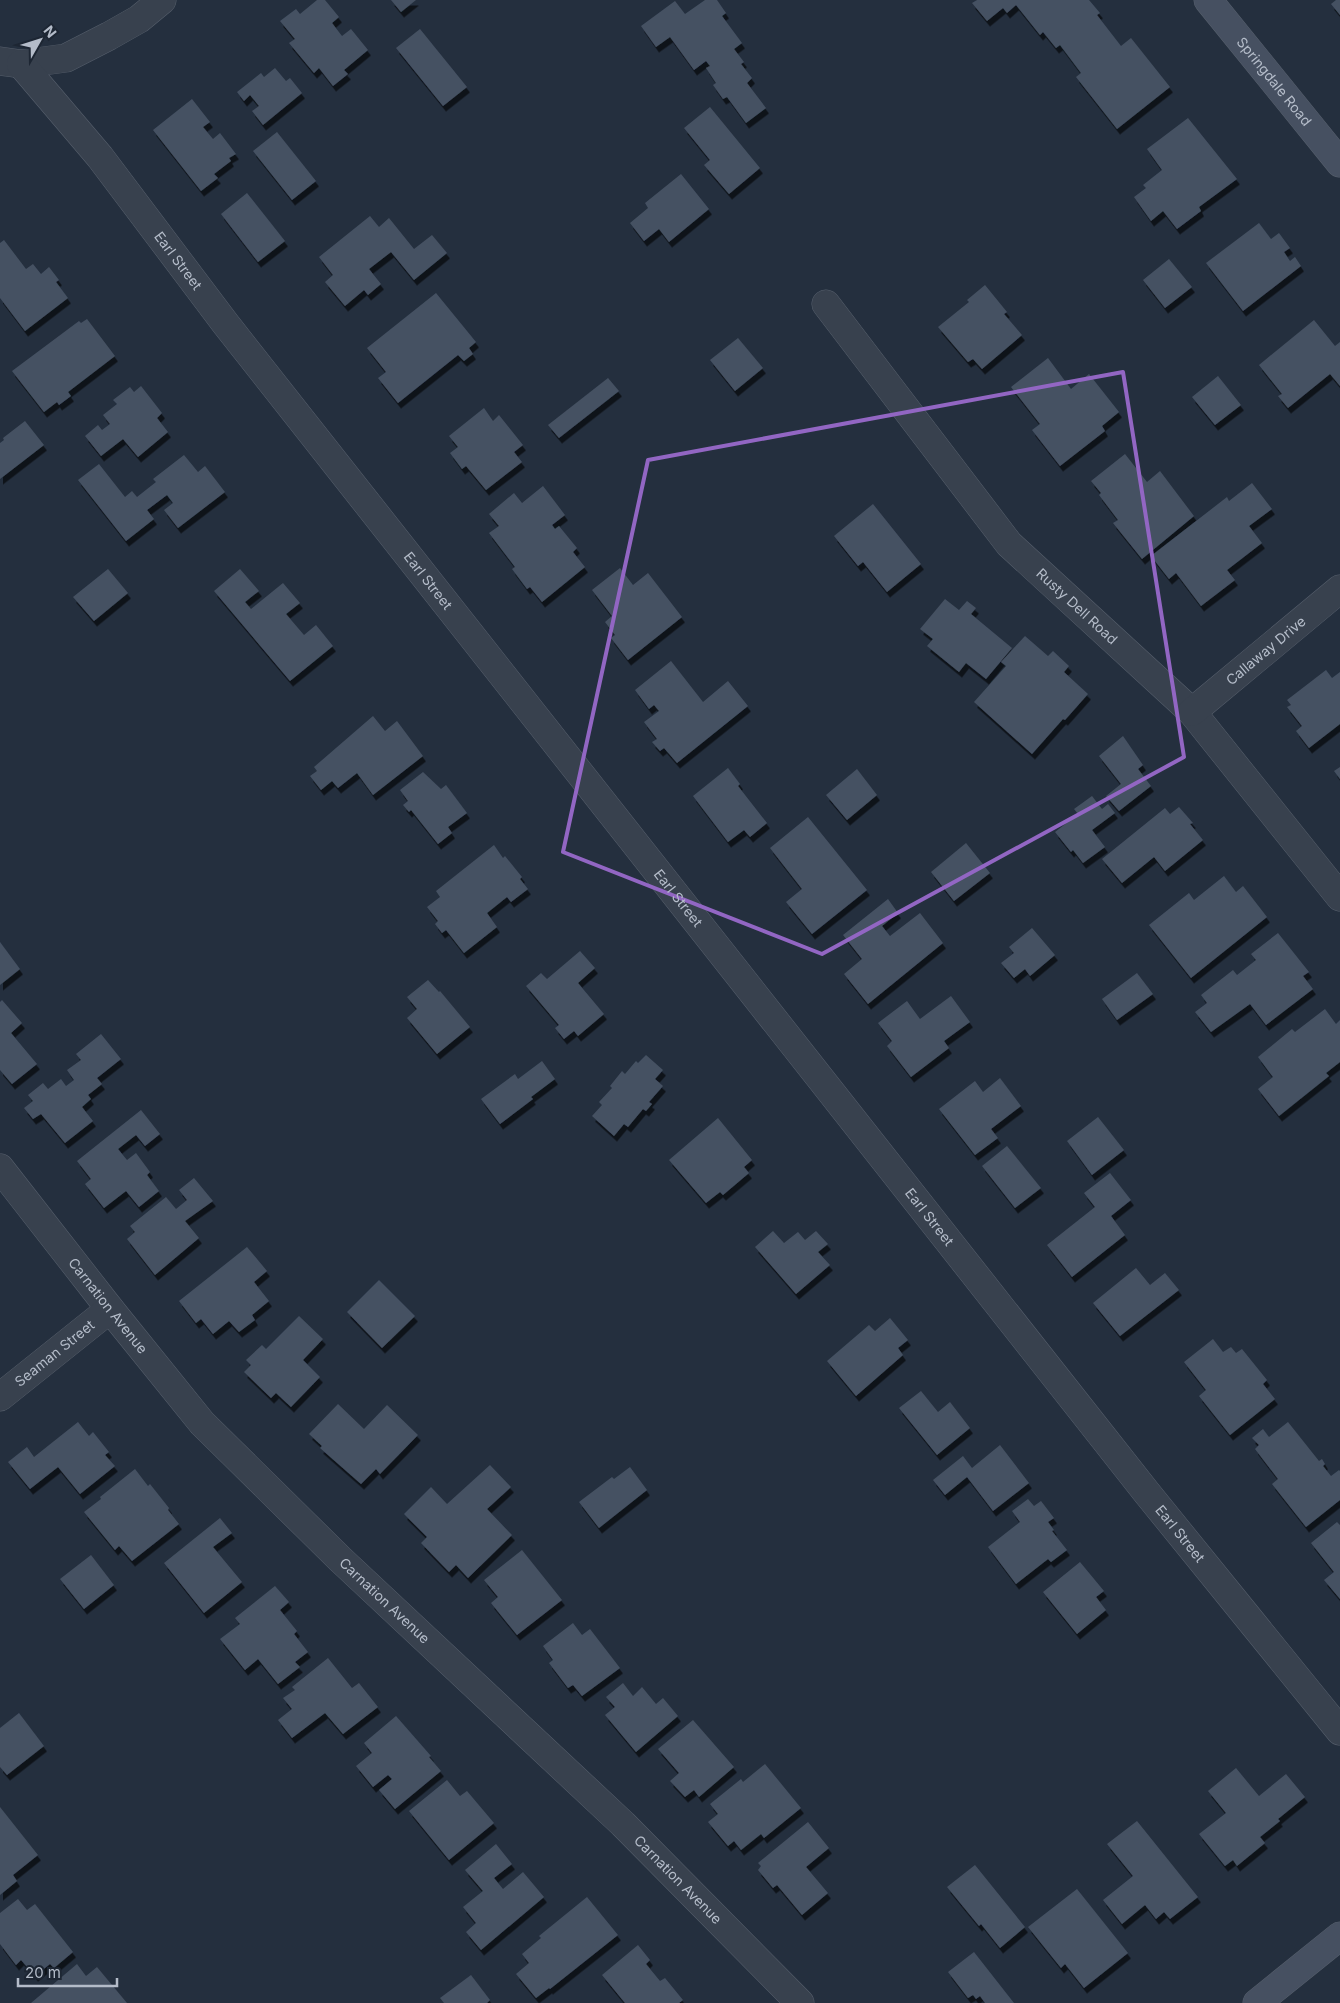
<svg xmlns="http://www.w3.org/2000/svg" width="1340" height="2003" viewBox="0 0 1340 2003" font-family="Inter,sans-serif">
<style>
.building{fill:#455162;filter:url(#shadow)}
.lines{fill:none;stroke-linecap:round;stroke-linejoin:round}
.street-casing{stroke:#565f6c;stroke-width:29}
.secondary-casing{stroke:#565f6c;stroke-width:29}
.street{stroke:#38414e;stroke-width:28}
.secondary{stroke:#465061;stroke-width:28}
.marked{fill:none;stroke:#9266c3;stroke-width:4;stroke-linejoin:round}
.labels{text-anchor:middle;stroke-width:5;stroke-linejoin:round;paint-order:stroke}
.street-label{font-size:14px;fill:#b4bcc9;stroke:#1d2633}
</style>
<defs>
<filter id="shadow"><feDropShadow dx="3" dy="5.5" stdDeviation="0" flood-color="#0009"/></filter>
</defs>
<rect width="100%" height="100%" fill="#242f3e"/>
<!-- building -->
<g class="building">
<polygon points="317,0 325,0 339,17 332,23 342,36 351,29 368,50 344,70 348,74 333,86 319,68 314,73 289,43 295,39 280,21 296,9 300,14"/>
<polygon points="391,0 416,0 401,12"/>
<polygon points="705,0 717,0 726,13 722,16 742,43 734,49 744,62 741,64 752,78 747,83 766,108 746,123 727,97 723,99 713,85 716,83 706,68 710,66 706,61 694,70 670,37 656,47 641,26 675,1 685,14"/>
<polygon points="977,0 1089,0 1100,13 1097,15 1121,46 1131,38 1170,87 1117,129 1076,77 1081,73 1060,45 1056,48 1043,32 1040,35 1016,5 1007,13 1003,8 987,21 972,3"/>
<polygon points="1336,0 1340,0 1340,15 1331,4"/>
<polygon points="420,29 467,87 443,106 396,48"/>
<polygon points="275,68 286,81 290,78 302,93 263,125 252,111 259,106 250,95 244,101 237,92 261,73 264,77"/>
<polygon points="192,99 210,122 203,127 213,139 220,133 236,154 229,158 231,161 214,174 218,178 201,191 153,130"/>
<polygon points="710,107 760,168 729,194 704,165 710,160 684,128"/>
<polygon points="1188,118 1237,179 1199,207 1201,211 1177,229 1163,211 1151,221 1134,197 1146,188 1143,185 1162,170 1147,149"/>
<polygon points="277,132 316,181 292,200 253,151"/>
<polygon points="681,174 709,209 669,242 659,229 644,241 630,223 648,208 645,203"/>
<polygon points="247,193 285,241 258,262 221,214"/>
<polygon points="370,216 379,227 389,218 414,249 432,235 447,253 414,280 391,252 369,269 381,284 368,295 364,290 345,306 325,282 333,275 319,257"/>
<polygon points="1259,223 1271,239 1279,233 1290,248 1284,252 1290,261 1295,257 1301,266 1243,311 1206,263"/>
<polygon points="4,240 26,269 33,264 41,274 49,267 59,280 56,282 68,298 25,331 0,298 0,243"/>
<polygon points="1169,259 1192,287 1165,308 1143,280"/>
<polygon points="985,285 1007,312 1004,314 1022,335 982,369 973,359 968,362 938,327 969,302 967,300"/>
<polygon points="436,293 476,342 469,348 473,354 464,361 458,355 398,403 378,378 386,372 367,348"/>
<polygon points="87,319 115,356 68,392 71,396 59,405 57,402 44,412 12,371 79,321 81,323"/>
<polygon points="1314,320 1335,346 1340,342 1340,386 1330,374 1288,408 1278,396 1282,394 1259,365"/>
<polygon points="738,338 763,368 735,391 710,360"/>
<polygon points="1048,358 1071,389 1089,374 1119,412 1102,426 1105,431 1060,466 1032,430 1040,424 1011,387"/>
<polygon points="1218,376 1241,405 1215,425 1192,397"/>
<polygon points="608,378 619,391 559,438 548,425"/>
<polygon points="141,386 162,413 157,418 168,432 138,457 123,439 101,456 85,436 98,425 102,430 110,424 103,415 117,404 113,400 130,387 134,392"/>
<polygon points="484,408 493,421 499,415 523,445 514,452 522,462 486,490 466,466 462,469 450,453 458,447 449,436"/>
<polygon points="25,421 44,445 0,479 0,443 4,440 3,438"/>
<polygon points="1125,454 1147,482 1160,471 1194,516 1142,559 1113,523 1118,520 1099,495 1101,493 1091,481"/>
<polygon points="184,455 198,472 205,466 225,492 178,528 164,510 173,503 167,495 147,510 154,519 126,541 78,480 99,464 125,497 132,491 137,497 156,482 153,479"/>
<polygon points="1252,483 1272,509 1249,526 1262,543 1227,570 1235,580 1201,606 1176,573 1169,579 1151,556 1227,497 1229,501"/>
<polygon points="543,486 565,515 552,525 555,529 559,526 577,548 573,552 585,567 542,602 530,587 527,589 512,569 515,567 489,533 499,526 489,514 514,493 522,503"/>
<polygon points="873,504 921,564 887,592 863,562 858,566 834,536"/>
<polygon points="620,568 633,585 648,573 682,617 628,660 611,638 615,635 605,622 612,616 592,590"/>
<polygon points="108,569 128,593 94,621 73,597"/>
<polygon points="240,569 259,591 245,602 251,609 283,583 300,603 286,614 304,635 316,625 333,646 290,681 214,591"/>
<polygon points="945,599 959,610 967,601 976,608 971,614 1012,648 986,679 966,663 959,672 927,646 933,639 920,629"/>
<polygon points="1025,636 1048,656 1053,651 1069,666 1064,672 1088,694 1065,720 1063,719 1032,754 974,702 1006,666 1001,662"/>
<polygon points="671,661 703,702 728,681 748,706 677,763 664,748 660,751 652,742 657,739 644,722 659,711 654,705 649,709 635,690"/>
<polygon points="1326,670 1332,678 1340,672 1340,724 1309,748 1296,731 1302,726 1287,707 1291,705 1287,700"/>
<polygon points="373,716 385,731 397,721 423,756 373,795 357,773 338,788 332,781 321,790 310,776 317,771 314,767"/>
<polygon points="1123,736 1143,765 1138,769 1151,786 1119,811 1106,796 1121,784 1099,756"/>
<polygon points="1340,767 1340,779 1334,771"/>
<polygon points="728,768 740,784 738,786 767,823 750,837 744,830 728,842 693,796"/>
<polygon points="857,769 877,795 847,820 826,795"/>
<polygon points="423,772 441,789 446,785 467,813 448,827 452,833 438,844 411,810 409,812 403,805 408,801 400,790"/>
<polygon points="1092,796 1102,809 1108,804 1115,813 1092,830 1105,847 1083,863 1073,850 1071,852 1055,832 1078,814 1074,809"/>
<polygon points="1179,807 1193,823 1190,824 1203,840 1165,871 1154,857 1122,883 1102,859 1165,808 1170,814"/>
<polygon points="808,817 867,890 812,934 786,902 802,889 770,848"/>
<polygon points="966,843 990,873 954,901 931,872"/>
<polygon points="494,845 503,858 505,856 522,877 520,879 528,889 511,902 507,897 487,913 497,927 464,953 446,930 442,933 435,924 438,921 427,907 440,897 436,891"/>
<polygon points="1224,876 1236,892 1243,886 1267,917 1191,978 1149,925 1189,893 1194,900"/>
<polygon points="888,899 898,913 882,926 890,936 920,913 943,943 868,1004 844,974 862,959 843,935"/>
<polygon points="1032,928 1055,955 1030,976 1025,969 1014,978 1001,963 1014,953 1009,947"/>
<polygon points="1278,933 1309,972 1303,976 1313,989 1266,1025 1250,1004 1211,1032 1195,1012 1207,1003 1201,995 1233,970 1237,975 1256,960 1251,954"/>
<polygon points="0,942 20,969 0,985"/>
<polygon points="580,951 595,968 578,983 604,1014 578,1036 574,1031 564,1039 555,1028 559,1025 526,986 541,973 547,979"/>
<polygon points="1137,973 1153,994 1117,1020 1102,999"/>
<polygon points="428,980 439,992 440,991 470,1027 437,1054 407,1018 417,1009 407,997"/>
<polygon points="951,996 970,1022 944,1041 949,1048 911,1077 887,1046 892,1041 878,1023 907,1001 920,1019"/>
<polygon points="2,1000 22,1023 11,1033 37,1064 12,1084 0,1070 0,1002"/>
<polygon points="1325,1009 1336,1024 1340,1020 1340,1062 1326,1073 1329,1076 1279,1116 1258,1089 1273,1077 1258,1057 1292,1029 1295,1032"/>
<polygon points="101,1034 121,1059 97,1078 102,1084 88,1095 91,1099 82,1107 93,1121 65,1143 41,1114 33,1119 24,1108 33,1101 28,1095 43,1083 48,1089 61,1079 66,1086 74,1080 67,1070 81,1060 76,1054"/>
<polygon points="646,1055 663,1070 655,1079 663,1086 649,1102 652,1104 646,1111 643,1109 628,1127 624,1124 614,1136 592,1116 602,1105 599,1102 612,1088 610,1086 622,1071 625,1074 636,1061 638,1063"/>
<polygon points="542,1061 555,1079 531,1097 533,1099 500,1124 481,1099 515,1074 518,1079"/>
<polygon points="1000,1078 1021,1106 991,1129 998,1138 975,1155 939,1109 975,1081 983,1092"/>
<polygon points="141,1110 160,1134 145,1146 136,1135 118,1149 127,1160 136,1153 150,1172 147,1175 159,1191 139,1207 126,1191 104,1208 85,1184 91,1179 77,1161"/>
<polygon points="1098,1117 1124,1150 1092,1175 1067,1141"/>
<polygon points="718,1118 752,1160 744,1167 749,1173 723,1195 720,1192 706,1203 669,1160"/>
<polygon points="1007,1146 1041,1188 1015,1208 982,1166"/>
<polygon points="1110,1173 1131,1200 1111,1216 1125,1235 1072,1277 1047,1245 1095,1207 1084,1193"/>
<polygon points="194,1178 213,1201 185,1221 199,1238 155,1275 127,1239 135,1232 130,1226 166,1197 176,1209 187,1200 179,1190"/>
<polygon points="773,1231 784,1243 798,1232 805,1240 816,1231 828,1244 818,1252 830,1265 796,1294 755,1247"/>
<polygon points="247,1247 267,1271 254,1282 269,1301 252,1315 255,1320 239,1332 229,1321 213,1334 201,1319 196,1323 179,1301"/>
<polygon points="1136,1268 1150,1285 1165,1273 1179,1290 1120,1336 1093,1303"/>
<polygon points="379,1280 415,1316 382,1348 347,1312"/>
<polygon points="299,1316 323,1339 303,1360 320,1377 291,1407 276,1393 271,1398 244,1372 251,1365 246,1360 262,1345 266,1349"/>
<polygon points="890,1318 908,1340 898,1348 903,1355 856,1396 827,1361 869,1325 875,1331"/>
<polygon points="1213,1339 1223,1352 1231,1347 1236,1353 1242,1349 1267,1380 1263,1384 1275,1399 1230,1435 1199,1396 1206,1390 1184,1362"/>
<polygon points="921,1391 938,1412 950,1402 970,1428 937,1455 899,1408"/>
<polygon points="338,1404 364,1429 387,1405 418,1435 380,1474 376,1469 361,1484 320,1448 322,1446 309,1434"/>
<polygon points="78,1422 89,1436 93,1432 109,1452 105,1455 115,1466 80,1494 58,1467 30,1489 8,1462 27,1447 34,1457"/>
<polygon points="1288,1422 1319,1461 1322,1459 1325,1464 1323,1466 1331,1476 1339,1470 1340,1471 1340,1500 1306,1527 1272,1484 1278,1479 1255,1449 1259,1445 1252,1438 1263,1429 1269,1437"/>
<polygon points="1000,1445 1029,1483 993,1511 967,1477 945,1495 933,1480 963,1456 972,1468"/>
<polygon points="490,1465 511,1487 487,1509 512,1535 468,1578 456,1565 449,1572 421,1543 427,1537 404,1514 431,1487 447,1504"/>
<polygon points="630,1467 647,1490 599,1528 579,1502 612,1477 614,1479"/>
<polygon points="135,1469 148,1486 150,1484 169,1508 168,1510 179,1524 132,1561 119,1546 115,1550 84,1512 101,1499 100,1497"/>
<polygon points="1028,1499 1034,1506 1041,1501 1054,1518 1048,1522 1054,1530 1052,1531 1067,1550 1051,1562 1048,1559 1016,1584 988,1547 1020,1522 1012,1511"/>
<polygon points="220,1518 232,1533 213,1547 242,1582 204,1613 164,1563"/>
<polygon points="1337,1522 1340,1525 1340,1599 1324,1580 1334,1572 1311,1543"/>
<polygon points="522,1550 562,1600 517,1635 491,1603 498,1597 484,1580"/>
<polygon points="91,1555 114,1585 84,1609 60,1579"/>
<polygon points="1080,1562 1104,1591 1096,1597 1106,1610 1077,1634 1043,1592"/>
<polygon points="275,1586 289,1602 280,1610 297,1631 294,1634 308,1652 295,1662 300,1667 278,1684 258,1659 245,1670 220,1639 240,1624 235,1618"/>
<polygon points="573,1623 582,1635 590,1629 620,1668 582,1696 573,1685 568,1688 549,1663 553,1660 543,1646"/>
<polygon points="328,1658 352,1688 359,1683 378,1707 343,1734 325,1713 292,1738 278,1720 292,1709 283,1698 295,1690 292,1687"/>
<polygon points="623,1683 633,1696 642,1687 656,1704 663,1698 678,1716 636,1752 605,1715 615,1707 606,1697"/>
<polygon points="19,1713 44,1746 7,1775 0,1767 0,1728"/>
<polygon points="396,1716 431,1756 429,1757 441,1771 395,1809 379,1790 392,1779 388,1775 373,1787 356,1766 372,1753 364,1743"/>
<polygon points="693,1720 734,1767 699,1797 694,1790 685,1797 670,1781 679,1773 658,1749"/>
<polygon points="765,1764 801,1808 764,1838 761,1834 741,1850 734,1841 728,1846 708,1822 718,1814 710,1804 741,1779 743,1782"/>
<polygon points="1236,1768 1259,1796 1286,1774 1305,1797 1278,1819 1280,1821 1260,1837 1265,1843 1237,1866 1233,1860 1225,1866 1199,1834 1226,1813 1208,1791"/>
<polygon points="447,1780 460,1796 467,1791 494,1823 449,1860 409,1811"/>
<polygon points="0,1807 38,1855 13,1875 17,1881 0,1895"/>
<polygon points="1137,1821 1198,1897 1170,1919 1164,1912 1156,1919 1145,1905 1122,1924 1103,1900 1133,1876 1107,1844"/>
<polygon points="808,1822 829,1848 806,1867 828,1893 802,1915 777,1885 773,1888 758,1870 761,1866 758,1863"/>
<polygon points="496,1844 512,1864 494,1878 503,1889 523,1872 544,1897 481,1950 466,1932 476,1923 463,1907 483,1891 465,1870"/>
<polygon points="975,1865 1025,1927 1000,1948 981,1924 979,1926 947,1887"/>
<polygon points="1077,1889 1128,1953 1084,1988 1065,1964 1061,1968 1028,1927"/>
<polygon points="587,1897 618,1935 550,1989 549,1988 536,1998 516,1974 529,1963 522,1954 541,1938 539,1936"/>
<polygon points="18,1899 27,1910 35,1904 73,1952 54,1968 50,1964 35,1976 21,1960 16,1965 0,1944 0,1913"/>
<polygon points="638,1945 650,1960 646,1964 660,1981 665,1978 683,2000 679,2003 625,2003 602,1975"/>
<polygon points="974,1952 1014,2003 985,2003 980,1996 976,1999 973,1995 968,1998 948,1972"/>
<polygon points="77,1964 86,1976 97,1967 127,2003 31,2003"/>
<polygon points="471,1975 490,2000 487,2003 444,2003 440,1998"/>
</g>
<g class="lines">
<defs>
<g id="street">
<polyline points="0,61 21,64 66,58 109,36 139,19 162,0"/>
<path id="s1" d="M 21,64 L 100,157 L 225,323 L 1147,1493 L 1340,1731"/>
<path id="s2" d="M 826,304 L 1009,544 L 1192,712 L 1340,897"/>
<path id="s3" d="M 1192,712 L 1340,589"/>
<path id="s4" d="M 0,1168 L 110,1309 L 202,1423 L 340,1559 L 623,1824 L 800,2003"/>
<path id="s5" d="M 0,1397 L 110,1309"/>
</g>
<g id="secondary">
<path id="s6" d="M 1208,0 L 1340,163"/>
<polyline points="1257,2003 1340,1936"/>
</g>
</defs>
<!-- street casing -->
<use href="#street" class="street-casing"/>
<!-- secondary casing -->
<use href="#secondary" class="secondary-casing"/>
<!-- street -->
<use href="#street" class="street"/>
<!-- secondary -->
<use href="#secondary" class="secondary"/>
</g>
<!-- marked area -->
<path class="marked" d="M 1123,372 L 1184,757 L 822,954 L 563,852 L 648,460 Z"/>
<g class="labels">
<!-- street labels -->
<g class="street-label">
<text dy="5" stroke="none"><textPath href="#s6" startOffset="105">Springdale Road</textPath></text>
<text dy="5" stroke="none"><textPath href="#s1" startOffset="252">Earl Street</textPath></text>
<text dy="5" stroke="none"><textPath href="#s1" startOffset="658">Earl Street</textPath></text>
<text dy="5" stroke="none"><textPath href="#s2" startOffset="394">Rusty Dell Road</textPath></text>
<text dy="5" stroke="none"><textPath href="#s3" startOffset="96">Callaway Drive</textPath></text>
<text dy="5" stroke="none"><textPath href="#s1" startOffset="1062">Earl Street</textPath></text>
<text dy="5" stroke="none"><textPath href="#s1" startOffset="1468">Earl Street</textPath></text>
<text dy="5" stroke="none"><textPath href="#s4" startOffset="175">Carnation Avenue</textPath></text>
<text dy="5" stroke="none"><textPath href="#s5" startOffset="70">Seaman Street</textPath></text>
<text dy="5" stroke="none"><textPath href="#s1" startOffset="1872">Earl Street</textPath></text>
<text dy="5" stroke="none"><textPath href="#s4" startOffset="580">Carnation Avenue</textPath></text>
<text dy="5" stroke="none"><textPath href="#s4" startOffset="985">Carnation Avenue</textPath></text>
</g>
</g>
<!-- north arrow -->
<g transform="translate(40 40) rotate(51)" stroke="#1d2633" stroke-width="4" paint-order="stroke">
<path d="M0-4L9 19L0 12L-9 19Z" fill="#b4bcc9"/>
<text y="-8" font-size="14" font-weight="bold" text-anchor="middle" fill="#b4bcc9">N</text>
</g>
<!-- scale -->
<path d="M18 1978v8h99v-8" fill="none" stroke="#b4bcc9" stroke-width="2.5"/>
<text x="25" y="1978" font-size="15" fill="#b4bcc9" stroke="#1d2633" stroke-width="4" paint-order="stroke">20 m</text>
</svg>
